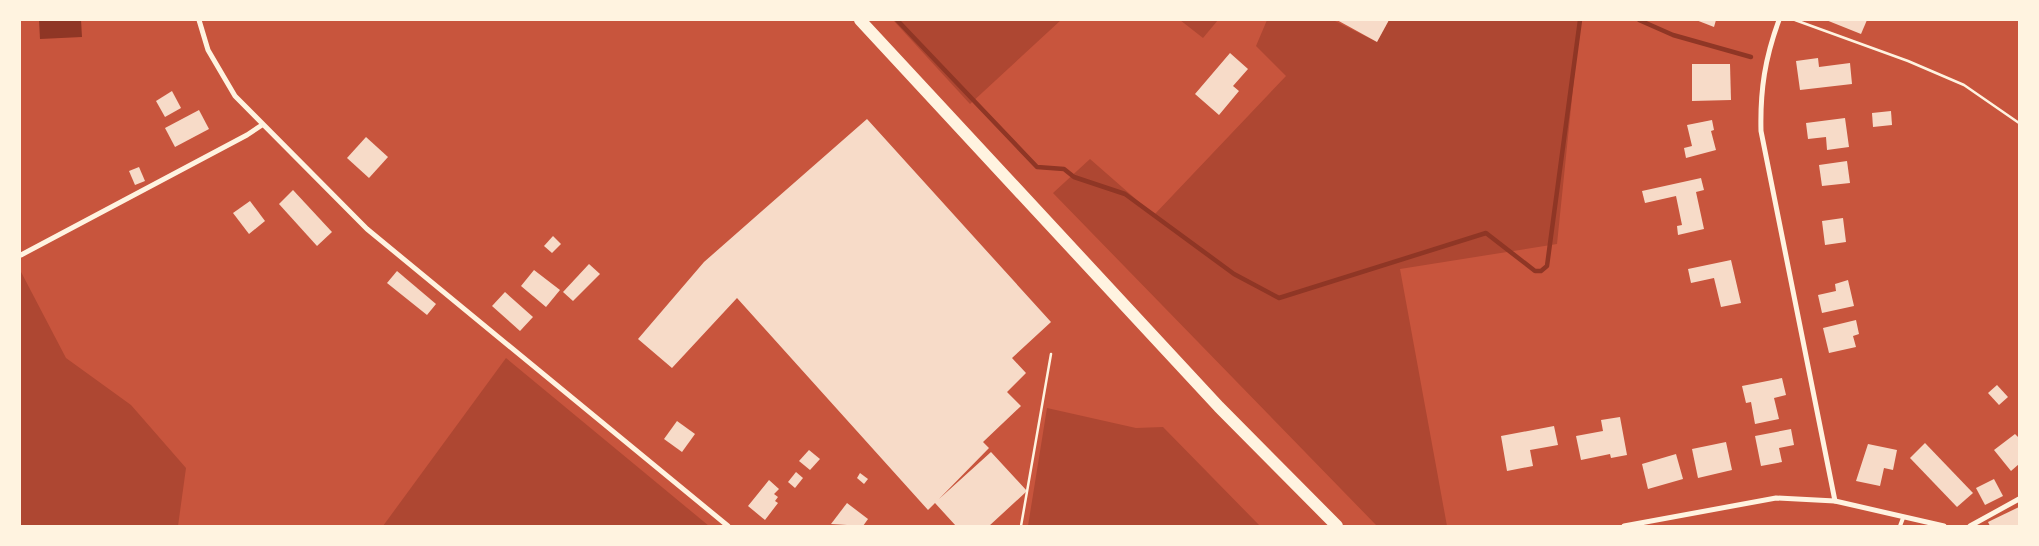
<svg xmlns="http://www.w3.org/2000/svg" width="2039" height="546" viewBox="0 0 2039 546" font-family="'Source Serif 4',serif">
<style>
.green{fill:#ae4732}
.water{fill:#8f3625}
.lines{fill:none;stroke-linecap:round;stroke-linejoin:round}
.stream{stroke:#8f3625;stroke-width:4.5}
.building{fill:#f7dbc8}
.path{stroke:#fff3e0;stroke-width:2.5}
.service{stroke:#fff3e0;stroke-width:4}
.minor{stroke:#fff3e0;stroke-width:5}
.primary{stroke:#fff3e0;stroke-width:12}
</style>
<rect width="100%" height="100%" fill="#c8553d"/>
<!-- green -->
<g class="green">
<polygon points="893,20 1061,20 970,104"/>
<polygon points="1180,20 1218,20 1203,38"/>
<polygon points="1267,20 1333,20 1377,42 1389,20 1580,20 1557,244 1400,269 1447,526 1377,526 1053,193 1090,159 1154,215 1286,76 1256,46"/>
<polygon points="20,270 66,358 131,405 186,468 178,526 20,526"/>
<polygon points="506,358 709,526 383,526"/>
<polygon points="1047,408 1136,428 1163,427 1260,526 1028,526"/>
</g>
<!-- water -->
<polygon class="water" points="39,20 81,20 82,37 40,39"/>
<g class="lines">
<!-- stream -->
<g class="stream">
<polyline points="897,20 1037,167 1064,169 1074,177 1125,194 1234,274 1279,298 1486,233 1535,271 1541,271 1547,266 1580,20"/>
<polyline points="1639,20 1673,35 1751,57"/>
</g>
</g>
<!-- building -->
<g class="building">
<polygon points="1337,20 1389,20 1377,42"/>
<polygon points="1696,20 1716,20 1714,27"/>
<polygon points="1826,20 1867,20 1861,34"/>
<polygon points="1230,53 1248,69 1233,86 1239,91 1219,115 1195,94"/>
<polygon points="1818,58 1819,67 1850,63 1852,84 1800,90 1796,61"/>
<polygon points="1692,64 1730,64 1731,100 1692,101"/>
<polygon points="172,91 181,108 165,117 156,101"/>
<polygon points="199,110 209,129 175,147 165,128"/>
<polygon points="1891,111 1892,125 1873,127 1872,113"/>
<polygon points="1845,118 1849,147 1827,150 1826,137 1808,139 1806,123"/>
<polygon points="867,119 1051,322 1012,358 1026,373 1007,392 1021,406 983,442 989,448 939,499 991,452 1027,491 989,526 956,526 935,503 928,510 737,298 672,368 638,339 704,262"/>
<polygon points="1712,120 1714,130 1711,131 1716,150 1686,158 1684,148 1692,146 1687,125"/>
<polygon points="366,137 388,157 369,178 347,158"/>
<polygon points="1847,161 1850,183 1822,186 1819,165"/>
<polygon points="139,167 145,181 135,185 129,171"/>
<polygon points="1701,178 1704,190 1696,192 1704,229 1678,235 1677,226 1682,225 1676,196 1645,203 1642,191"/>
<polygon points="293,190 332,232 317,246 279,204"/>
<polygon points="250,201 265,221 249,234 233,213"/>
<polygon points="1843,218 1846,242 1825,245 1822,221"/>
<polygon points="553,236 561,244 552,253 544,246"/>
<polygon points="1731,260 1741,303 1721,307 1714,278 1691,283 1688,269"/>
<polygon points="589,264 600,274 573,301 563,292"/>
<polygon points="534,270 560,290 546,307 521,286"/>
<polygon points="397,271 436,304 427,315 387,283"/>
<polygon points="1848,280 1854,306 1822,313 1818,295 1836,291 1835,284"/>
<polygon points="505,292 533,317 520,331 492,306"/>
<polygon points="1856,320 1859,334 1853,336 1856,347 1829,353 1823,328"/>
<polygon points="1782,378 1786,395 1774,398 1779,419 1755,424 1751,402 1746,403 1742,386"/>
<polygon points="1997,385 2008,397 1999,405 1988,393"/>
<polygon points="1620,417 1627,455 1611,458 1610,454 1581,460 1576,436 1603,431 1601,420"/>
<polygon points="677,421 695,434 682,452 664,439"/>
<polygon points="1554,426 1558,445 1530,450 1533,466 1507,471 1501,436"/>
<polygon points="1791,429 1794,445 1779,448 1782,462 1761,466 1755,436"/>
<polygon points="2015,434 2019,438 2019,464 2011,471 1994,450"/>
<polygon points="1726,442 1732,470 1698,478 1692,449"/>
<polygon points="1925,443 1973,493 1957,507 1910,458"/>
<polygon points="1868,444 1897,450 1893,470 1884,468 1880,486 1856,481"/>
<polygon points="809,450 820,459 810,470 799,461"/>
<polygon points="1676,454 1683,479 1648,489 1642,464"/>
<polygon points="796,472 803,478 795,488 788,482"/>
<polygon points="860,473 868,479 864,484 857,478"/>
<polygon points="1994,479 2003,496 1985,505 1976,488"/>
<polygon points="769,480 779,489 774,494 778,497 775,501 778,503 765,520 748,506"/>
<polygon points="847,503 868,519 863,526 831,524"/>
<polygon points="2019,507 2019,526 1990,526 1988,522"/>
</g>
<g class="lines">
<!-- path -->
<g class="path">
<polyline points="1795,20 1908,61 1964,85 2019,123"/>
<polyline points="1021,526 1051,354"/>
</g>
<!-- service -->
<polyline class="service" points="1900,526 1903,518"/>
<!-- minor -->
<g class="minor">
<polyline points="199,20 208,50 235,96 367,229 728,526"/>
<path d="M 1779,20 C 1765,58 1760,90 1761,131 L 1835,501"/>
<polyline points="21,255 247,135 262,125"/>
<polyline points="1624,526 1776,498 1835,501 1944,526"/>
<polyline points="1970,526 2019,499"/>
</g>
<!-- primary -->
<polyline class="primary" points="860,20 1219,407 1337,526"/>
</g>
<!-- border -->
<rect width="2039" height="546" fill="none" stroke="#fff3e0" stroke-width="42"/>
</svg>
